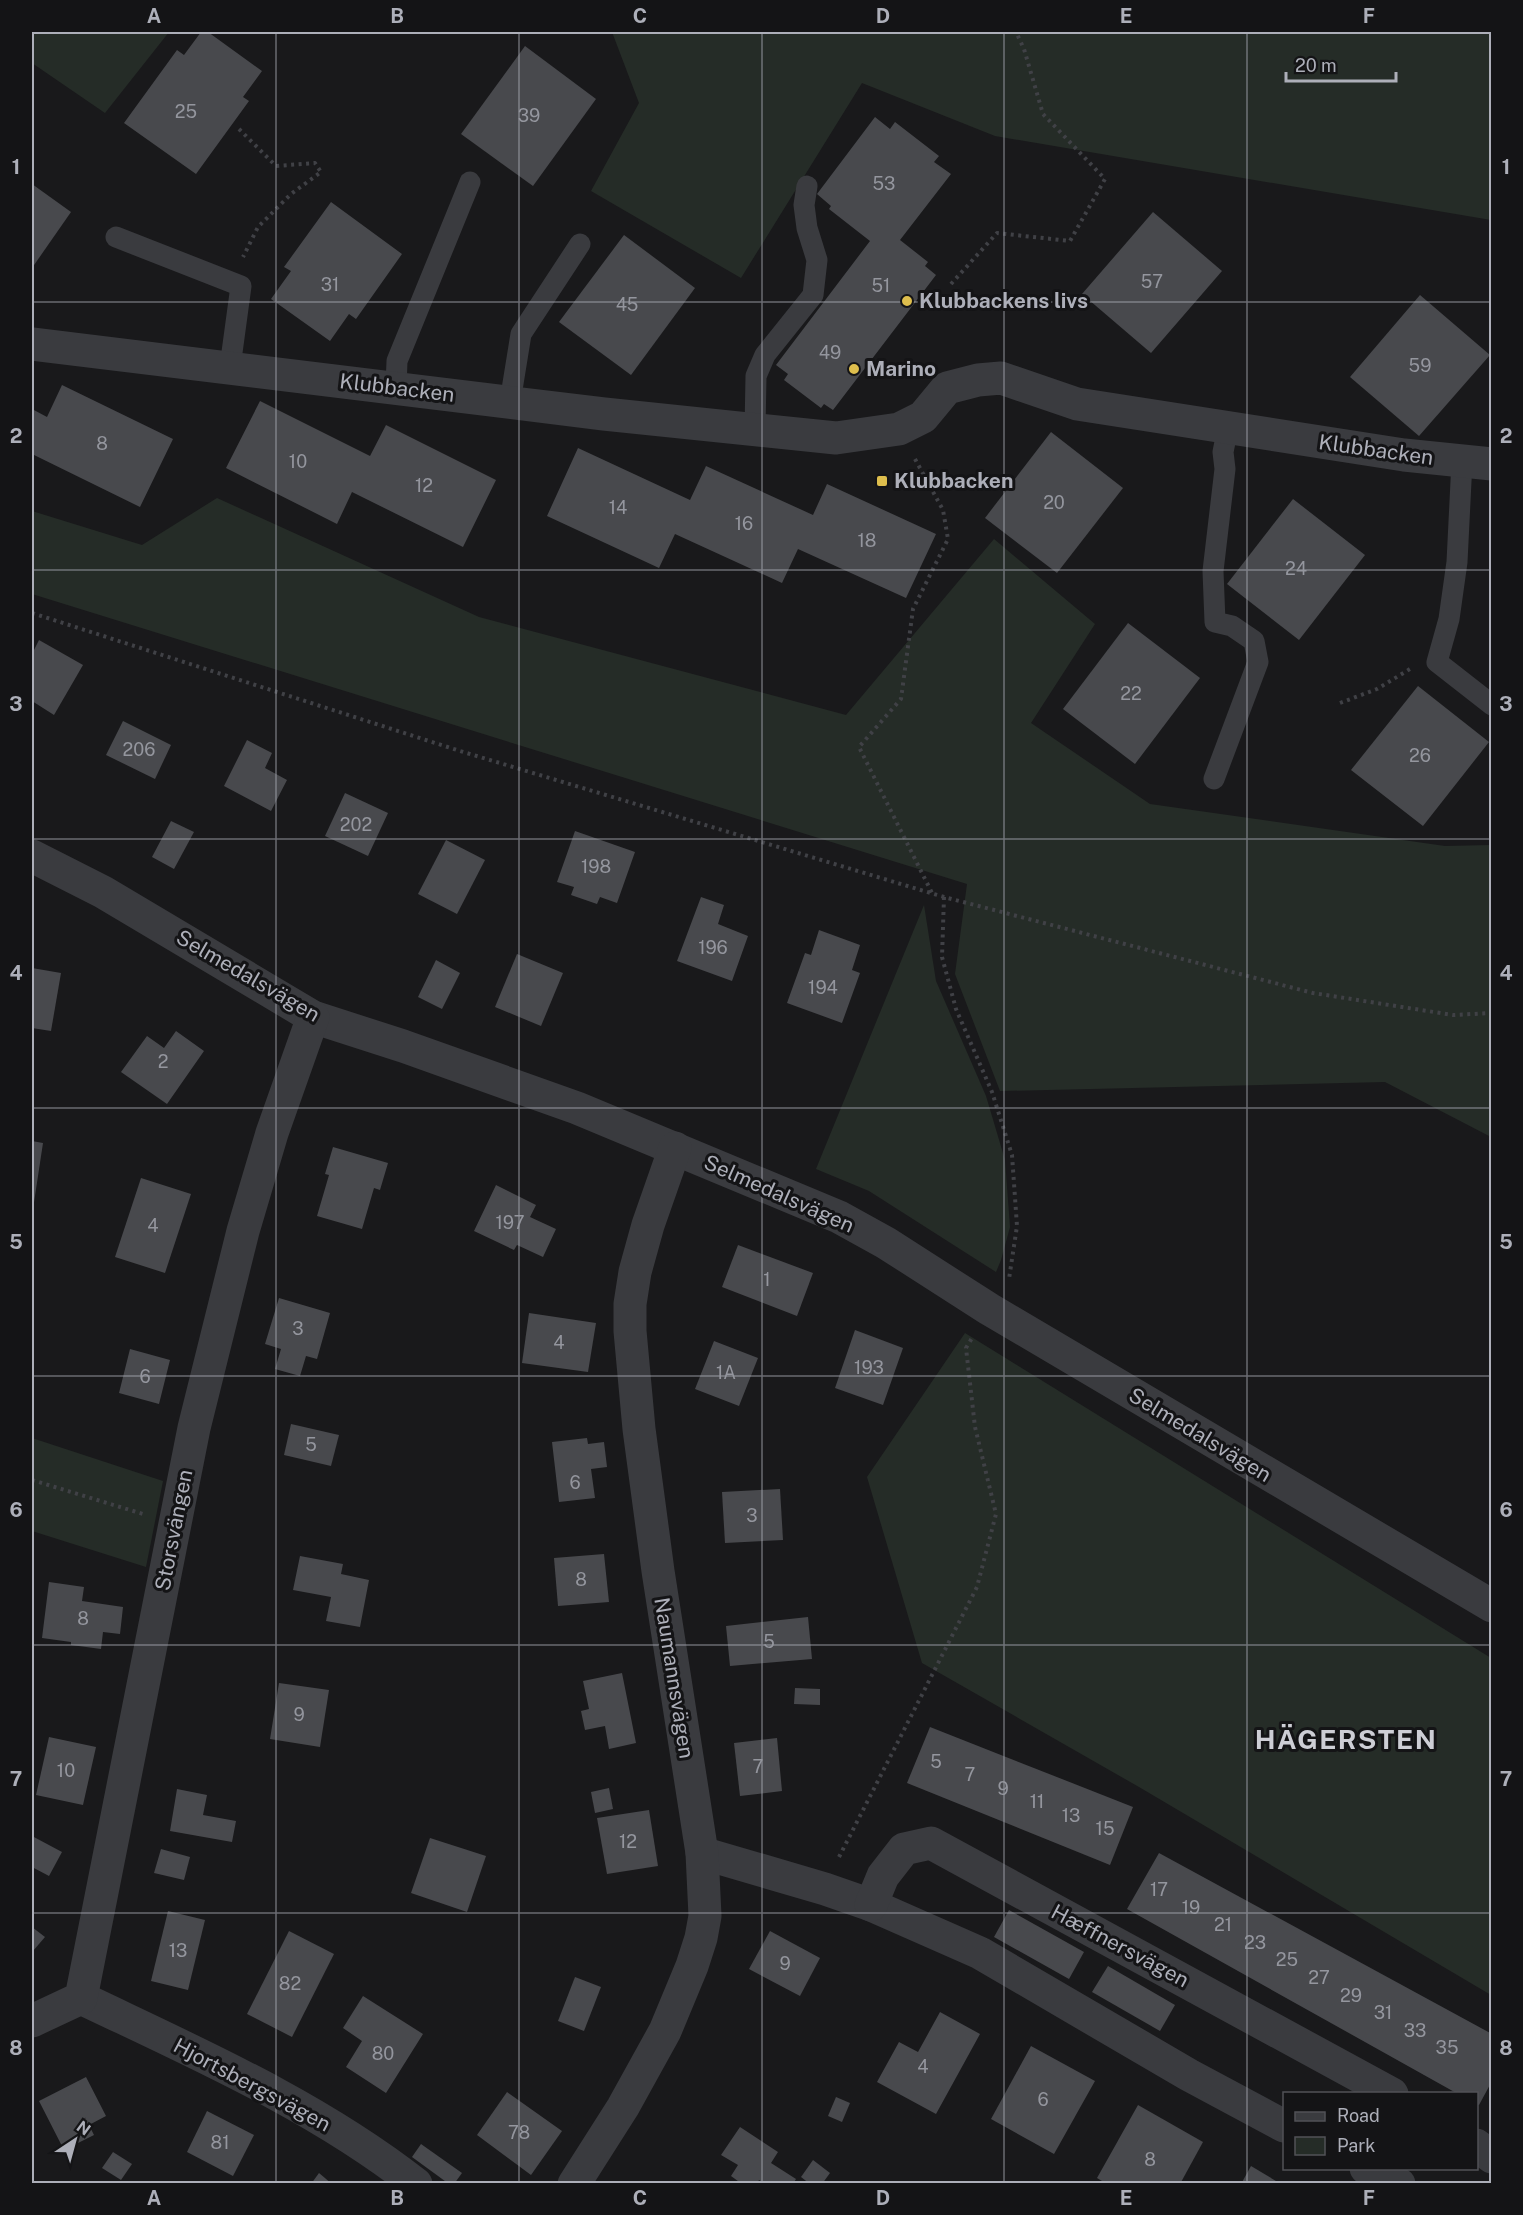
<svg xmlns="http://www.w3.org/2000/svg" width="1523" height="2215" viewBox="0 0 1523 2215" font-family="'Public Sans',sans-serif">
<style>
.green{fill:#252c27}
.building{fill:#48494d}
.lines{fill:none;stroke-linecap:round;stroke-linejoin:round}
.path{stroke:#404146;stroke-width:4;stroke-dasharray:3 4.5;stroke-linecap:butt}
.lane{stroke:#3a3b3f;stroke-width:21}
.street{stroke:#3a3b3f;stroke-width:33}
.grid{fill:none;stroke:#adafb9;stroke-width:1.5;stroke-opacity:0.55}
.poi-dot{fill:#debe4d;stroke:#141416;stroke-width:2}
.labels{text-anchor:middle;stroke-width:6;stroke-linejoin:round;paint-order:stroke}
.number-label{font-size:18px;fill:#94969e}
.poi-label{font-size:21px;font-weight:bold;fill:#adafb9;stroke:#141416;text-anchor:start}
.street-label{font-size:21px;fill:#adafb9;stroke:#141416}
.district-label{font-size:27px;font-weight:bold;letter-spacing:1.5px;fill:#cdced5;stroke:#141416}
.neatline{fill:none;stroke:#adafb9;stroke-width:2}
.grid-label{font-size:20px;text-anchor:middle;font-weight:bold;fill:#adafb9}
</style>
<rect width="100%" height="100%" fill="#19191b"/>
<!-- green -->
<g class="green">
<polygon points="32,32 169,32 105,113 32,63"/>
<polygon points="612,32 1491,32 1491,220 995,136 862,83 741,278 591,191 639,103"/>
<polygon points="217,498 479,617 846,715 994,539 1095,624 1031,723 1150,804 1445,846 1491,845 1491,1137 1385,1082 1000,1091 955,974 967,884 32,594 32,511 142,545"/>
<polygon points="924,905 936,981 986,1096 1005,1160 1010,1227 1001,1260 996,1272 869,1191 816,1169"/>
<polygon points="965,1333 1491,1658 1491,1995 1139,1787 922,1663 867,1477"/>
<polygon points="32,1438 163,1481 146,1567 32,1531"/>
</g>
<!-- building -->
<g class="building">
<polygon points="201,32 208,32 262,71 243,97 249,101 196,174 124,123 177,50 184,55"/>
<polygon points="525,46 596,99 533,186 461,134"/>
<polygon points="875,117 890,129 895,122 939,156 934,162 951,174 900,240 928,262 925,266 936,275 833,410 824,404 821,408 784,380 788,374 776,365 870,241 829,209 831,206 817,194"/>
<polygon points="32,184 71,212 32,268"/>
<polygon points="331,202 402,254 356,319 349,314 330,341 271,299 291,271 284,267"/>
<polygon points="1153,212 1222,271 1151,353 1082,294"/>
<polygon points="624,235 695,288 631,375 559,322"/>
<polygon points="1420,295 1490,355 1419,436 1350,377"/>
<polygon points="62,385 173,439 140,507 32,454 32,409 47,417"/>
<polygon points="260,401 370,456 386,425 496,480 463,547 352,492 337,524 226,468"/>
<polygon points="1051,432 1123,488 1057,573 985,518"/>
<polygon points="578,448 690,500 706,466 813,515 827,484 936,534 906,598 798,549 782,583 675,534 659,568 547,516"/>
<polygon points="1293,499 1365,555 1299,640 1227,584"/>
<polygon points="1128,623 1200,678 1135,764 1063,709"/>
<polygon points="39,640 83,665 54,715 32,701 32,654"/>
<polygon points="1418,686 1489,742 1423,826 1351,770"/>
<polygon points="123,721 171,745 155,779 106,755"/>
<polygon points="247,740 272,753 265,768 287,780 271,811 224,786"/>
<polygon points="345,793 388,813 368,856 325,836"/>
<polygon points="171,821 194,832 174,869 152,857"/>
<polygon points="575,831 635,852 617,903 600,897 597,904 571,895 574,887 557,882"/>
<polygon points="446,840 485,860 457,914 418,894"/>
<polygon points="701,897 724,905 718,924 748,936 732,981 677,961"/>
<polygon points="819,930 860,945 852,970 860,973 842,1023 787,1003 805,953 811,955"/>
<polygon points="517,954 563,973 541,1026 495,1007"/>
<polygon points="436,960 460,973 442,1009 418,997"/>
<polygon points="32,968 61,973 51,1031 32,1028"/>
<polygon points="176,1031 204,1051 167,1104 121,1072 147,1036 164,1048"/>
<polygon points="32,1141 43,1143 33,1209 32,1209"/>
<polygon points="333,1147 388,1163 380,1190 374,1188 362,1229 317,1216 329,1175 325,1174"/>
<polygon points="141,1178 191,1194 165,1273 115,1257"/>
<polygon points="496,1185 536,1205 530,1217 556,1229 543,1257 517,1245 514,1250 474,1231"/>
<polygon points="738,1245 813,1273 797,1316 722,1287"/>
<polygon points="279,1298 330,1313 317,1359 306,1356 300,1376 275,1369 281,1349 265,1344"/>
<polygon points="529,1313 596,1323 588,1372 522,1363"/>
<polygon points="855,1330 903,1348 883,1405 835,1388"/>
<polygon points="714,1341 758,1358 739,1406 695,1389"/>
<polygon points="130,1349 170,1360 159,1404 119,1393"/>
<polygon points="291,1424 339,1435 331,1466 284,1455"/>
<polygon points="587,1438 588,1444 604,1442 607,1467 591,1469 595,1498 559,1502 552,1442"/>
<polygon points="780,1489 783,1540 725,1543 722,1492"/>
<polygon points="604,1554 609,1602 558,1606 554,1558"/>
<polygon points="300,1556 343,1564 341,1574 369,1580 360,1627 326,1621 331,1597 293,1590"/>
<polygon points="49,1582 84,1587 82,1601 123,1607 120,1634 103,1632 101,1649 71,1645 71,1642 42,1638"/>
<polygon points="808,1617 812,1659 730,1666 726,1626"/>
<polygon points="622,1673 636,1743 609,1749 605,1726 585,1730 581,1711 589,1709 583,1681"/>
<polygon points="279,1683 329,1690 320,1747 270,1739"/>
<polygon points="795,1688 820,1689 820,1705 794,1704"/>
<polygon points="930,1727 1133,1807 1110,1865 907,1783"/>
<polygon points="49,1737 96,1747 83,1805 36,1795"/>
<polygon points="777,1738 782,1791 740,1796 734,1743"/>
<polygon points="609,1788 613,1809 595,1813 591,1792"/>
<polygon points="177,1789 207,1795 203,1815 236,1821 232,1842 170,1831"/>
<polygon points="649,1810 658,1866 607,1874 597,1818"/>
<polygon points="32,1836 62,1852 49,1876 32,1867"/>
<polygon points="430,1838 486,1856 467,1912 411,1893"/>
<polygon points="161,1849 190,1857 184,1880 154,1873"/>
<polygon points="1159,1853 1492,2034 1492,2081 1479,2105 1476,2104 1476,2094 1458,2094 1127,1909"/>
<polygon points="1009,1910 1084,1952 1069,1979 994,1937"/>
<polygon points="168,1911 205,1920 188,1990 151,1981"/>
<polygon points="32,1927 45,1937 33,1951 32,1950"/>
<polygon points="289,1931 334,1954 292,2037 247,2014"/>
<polygon points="770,1931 820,1958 800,1996 749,1969"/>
<polygon points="1108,1966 1175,2005 1160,2031 1092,1992"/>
<polygon points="575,1977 601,1987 584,2031 558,2021"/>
<polygon points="363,1996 423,2034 386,2093 346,2067 362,2041 343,2028"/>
<polygon points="940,2012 980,2034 936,2114 877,2082 899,2042 918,2052"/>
<polygon points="1031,2046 1095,2081 1054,2154 991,2119"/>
<polygon points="86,2077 106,2116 89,2125 94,2135 64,2150 39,2101"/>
<polygon points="507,2092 562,2131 531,2175 477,2135"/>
<polygon points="836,2097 850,2103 842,2122 828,2116"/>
<polygon points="1138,2105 1203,2142 1180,2184 1107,2184 1097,2178"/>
<polygon points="207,2111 254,2135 233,2176 187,2152"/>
<polygon points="740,2127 778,2152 771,2163 796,2179 793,2184 765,2184 759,2180 757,2184 742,2184 731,2176 738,2165 721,2155"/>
<polygon points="421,2144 462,2173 454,2184 449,2184 412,2157"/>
<polygon points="113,2152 132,2164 121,2180 102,2168"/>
<polygon points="813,2160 830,2173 822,2184 810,2184 801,2177"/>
<polygon points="1251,2166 1281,2184 1241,2184"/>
<polygon points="319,2173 332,2184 311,2184"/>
</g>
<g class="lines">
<!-- path -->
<g class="path">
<polyline points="239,129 276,166 315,163 321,172 291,194 258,227 243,257"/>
<polyline points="951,284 997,233 1070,241 1105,179 1043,114 1024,49 1016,32"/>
<polyline points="915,459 943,510 948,539 913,609 901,699 859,747 932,893"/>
<polyline points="32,613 460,751 944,897 1313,993 1453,1015 1492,1013"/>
<polyline points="1340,703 1377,689 1410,669"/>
<polyline points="944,897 942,957 956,1009 992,1092 1012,1155 1017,1226 1009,1279"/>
<polyline points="32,1480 143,1514"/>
<polyline points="839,1857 977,1587 996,1514 975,1427 966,1348 972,1338"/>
</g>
<!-- lane -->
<g class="lane">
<polyline points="116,237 241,286 230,367"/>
<polyline points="396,387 397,361 470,182"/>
<polyline points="510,402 521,334 580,244"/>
<polyline points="755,430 756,376 765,355 813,295 817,260 807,228 804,205 807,186"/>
<polyline points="1462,461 1457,562 1449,619 1437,662 1492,705"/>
<polyline points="1214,779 1258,662 1254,641 1232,626 1215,622 1213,571 1225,469 1223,452 1228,427"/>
</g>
<!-- street -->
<g class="street">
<polyline points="32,344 604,414 836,438 899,429 923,417 947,388 978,380 1001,378 1077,404 1404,455 1492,464"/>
<polyline points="32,856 103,892 313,1017 403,1046 577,1108 839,1217 886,1243 989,1309 1492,1606"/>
<polyline points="702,1853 825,1889 871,1905 980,1953 1189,2075 1284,2126"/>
<polyline points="871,1905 883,1876 904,1849 931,1843 1392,2094"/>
<path d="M 81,1998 C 196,2053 315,2105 416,2184"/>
<polyline points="32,2021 81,1998 194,1428 243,1231 272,1133 313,1017"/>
<polyline points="1476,2145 1492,2157"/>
<polyline points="1366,2168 1399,2184"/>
<polyline points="574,2184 623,2107 665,2031 692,1966 701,1938 705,1916 702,1853 658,1571 639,1429 630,1331 630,1304 635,1272 648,1225 675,1148"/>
</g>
</g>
<!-- grid -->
<path class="grid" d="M 276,32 L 276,2184M 519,32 L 519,2184M 762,32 L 762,2184M 1004,32 L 1004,2184M 1247,32 L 1247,2184M 32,302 L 1492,302M 32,570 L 1492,570M 32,839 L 1492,839M 32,1108 L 1492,1108M 32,1376 L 1492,1376M 32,1645 L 1492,1645M 32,1913 L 1492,1913"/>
<!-- markers -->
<g class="poi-dot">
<circle cx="907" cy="301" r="6"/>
<circle cx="854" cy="369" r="6"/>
<rect x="876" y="475" width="12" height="12" rx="3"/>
</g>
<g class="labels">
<!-- number labels -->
<g class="number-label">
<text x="186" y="118">25</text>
<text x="529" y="122">39</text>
<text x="884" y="190">53</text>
<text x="1152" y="288">57</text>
<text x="330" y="291">31</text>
<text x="881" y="292">51</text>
<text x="627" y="311">45</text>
<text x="830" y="359">49</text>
<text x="1420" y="372">59</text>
<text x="102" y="450">8</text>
<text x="298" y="468">10</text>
<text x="424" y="492">12</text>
<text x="1054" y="509">20</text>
<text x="618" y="514">14</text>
<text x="744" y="530">16</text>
<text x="867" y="547">18</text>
<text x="1296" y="575">24</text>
<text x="1131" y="700">22</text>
<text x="139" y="756">206</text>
<text x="1420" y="762">26</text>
<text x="356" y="831">202</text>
<text x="596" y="873">198</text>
<text x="713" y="954">196</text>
<text x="823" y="994">194</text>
<text x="163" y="1068">2</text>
<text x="510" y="1229">197</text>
<text x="153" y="1232">4</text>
<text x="767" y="1286">1</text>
<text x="298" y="1335">3</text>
<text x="559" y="1349">4</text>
<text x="869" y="1374">193</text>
<text x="726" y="1379">1A</text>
<text x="145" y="1383">6</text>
<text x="311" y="1451">5</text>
<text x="575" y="1489">6</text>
<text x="752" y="1522">3</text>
<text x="581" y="1586">8</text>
<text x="83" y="1625">8</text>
<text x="769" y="1648">5</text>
<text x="299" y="1721">9</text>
<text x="936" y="1768">5</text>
<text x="758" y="1773">7</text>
<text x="66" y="1777">10</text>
<text x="970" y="1781">7</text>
<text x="1003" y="1795">9</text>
<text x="1037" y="1808">11</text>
<text x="1071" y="1822">13</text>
<text x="1105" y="1835">15</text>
<text x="628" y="1848">12</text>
<text x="1159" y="1896">17</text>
<text x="1191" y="1914">19</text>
<text x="1223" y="1931">21</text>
<text x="1255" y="1949">23</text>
<text x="178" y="1957">13</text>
<text x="1287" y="1966">25</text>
<text x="785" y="1970">9</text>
<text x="1319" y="1984">27</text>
<text x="290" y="1990">82</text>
<text x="1351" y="2002">29</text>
<text x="1383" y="2019">31</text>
<text x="1415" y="2037">33</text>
<text x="1447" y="2054">35</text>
<text x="383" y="2060">80</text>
<text x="923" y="2073">4</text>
<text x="1043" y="2106">6</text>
<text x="519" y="2139">78</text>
<text x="220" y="2149">81</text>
<text x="1150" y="2166">8</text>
</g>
<!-- poi labels -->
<g class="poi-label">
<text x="919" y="308">Klubbackens livs</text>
<text x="866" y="376">Marino</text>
<text x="894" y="488">Klubbacken</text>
</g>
<!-- street labels -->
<g class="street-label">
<text transform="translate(397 388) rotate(7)" y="7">Klubbacken</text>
<text transform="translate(1376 450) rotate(8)" y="7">Klubbacken</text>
<text transform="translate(248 976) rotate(30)" y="7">Selmedalsvägen</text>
<text transform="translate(779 1194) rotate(24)" y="7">Selmedalsvägen</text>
<text transform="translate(1200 1435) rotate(31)" y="7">Selmedalsvägen</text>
<text transform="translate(174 1530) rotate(-79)" y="7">Storsvängen</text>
<text transform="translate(674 1678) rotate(81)" y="7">Naumannsvägen</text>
<text transform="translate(1120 1946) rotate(28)" y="7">Hæffnersvägen</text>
<text transform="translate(252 2085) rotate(28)" y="7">Hjortsbergsvägen</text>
</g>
<!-- district labels -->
<g class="district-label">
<text x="1346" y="1749">HÄGERSTEN</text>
</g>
</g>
<!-- border -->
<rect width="1523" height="2215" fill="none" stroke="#141416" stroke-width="66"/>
<!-- legend -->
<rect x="1283" y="2092" width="195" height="78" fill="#141416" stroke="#515257" stroke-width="1.5"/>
<rect x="1295" y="2112" width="30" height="9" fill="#3a3b3f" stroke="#515257" stroke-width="1.5"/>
<text x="1337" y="2122" font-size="18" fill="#adafb9">Road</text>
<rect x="1295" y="2137" width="30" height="18" fill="#252c27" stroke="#515257" stroke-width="1.5"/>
<text x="1337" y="2152" font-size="18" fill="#adafb9">Park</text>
<!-- north arrow -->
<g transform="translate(75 2140) rotate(36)" stroke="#141416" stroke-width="4.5" paint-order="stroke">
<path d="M0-4.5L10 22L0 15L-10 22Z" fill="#adafb9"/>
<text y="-9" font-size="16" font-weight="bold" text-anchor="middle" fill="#adafb9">N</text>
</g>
<!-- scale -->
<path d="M1286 72v9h110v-9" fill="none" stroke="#adafb9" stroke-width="3"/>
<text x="1295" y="72" font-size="18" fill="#adafb9" stroke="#141416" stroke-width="4.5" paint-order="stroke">20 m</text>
<rect x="33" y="33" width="1457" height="2149" class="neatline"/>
<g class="grid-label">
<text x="154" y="23">A</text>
<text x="397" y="23">B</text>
<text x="640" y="23">C</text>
<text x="883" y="23">D</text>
<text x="1126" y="23">E</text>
<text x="1369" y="23">F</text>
<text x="16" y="174">1</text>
<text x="1506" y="174">1</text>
<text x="16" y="443">2</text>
<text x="1506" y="443">2</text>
<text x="16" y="711">3</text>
<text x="1506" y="711">3</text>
<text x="16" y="980">4</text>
<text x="1506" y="980">4</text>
<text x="16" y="1249">5</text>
<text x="1506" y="1249">5</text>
<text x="16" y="1517">6</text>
<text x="1506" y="1517">6</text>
<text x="16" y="1786">7</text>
<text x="1506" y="1786">7</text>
<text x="16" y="2055">8</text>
<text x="1506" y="2055">8</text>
<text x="154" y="2205">A</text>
<text x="397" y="2205">B</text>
<text x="640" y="2205">C</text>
<text x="883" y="2205">D</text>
<text x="1126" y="2205">E</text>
<text x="1369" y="2205">F</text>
</g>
</svg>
